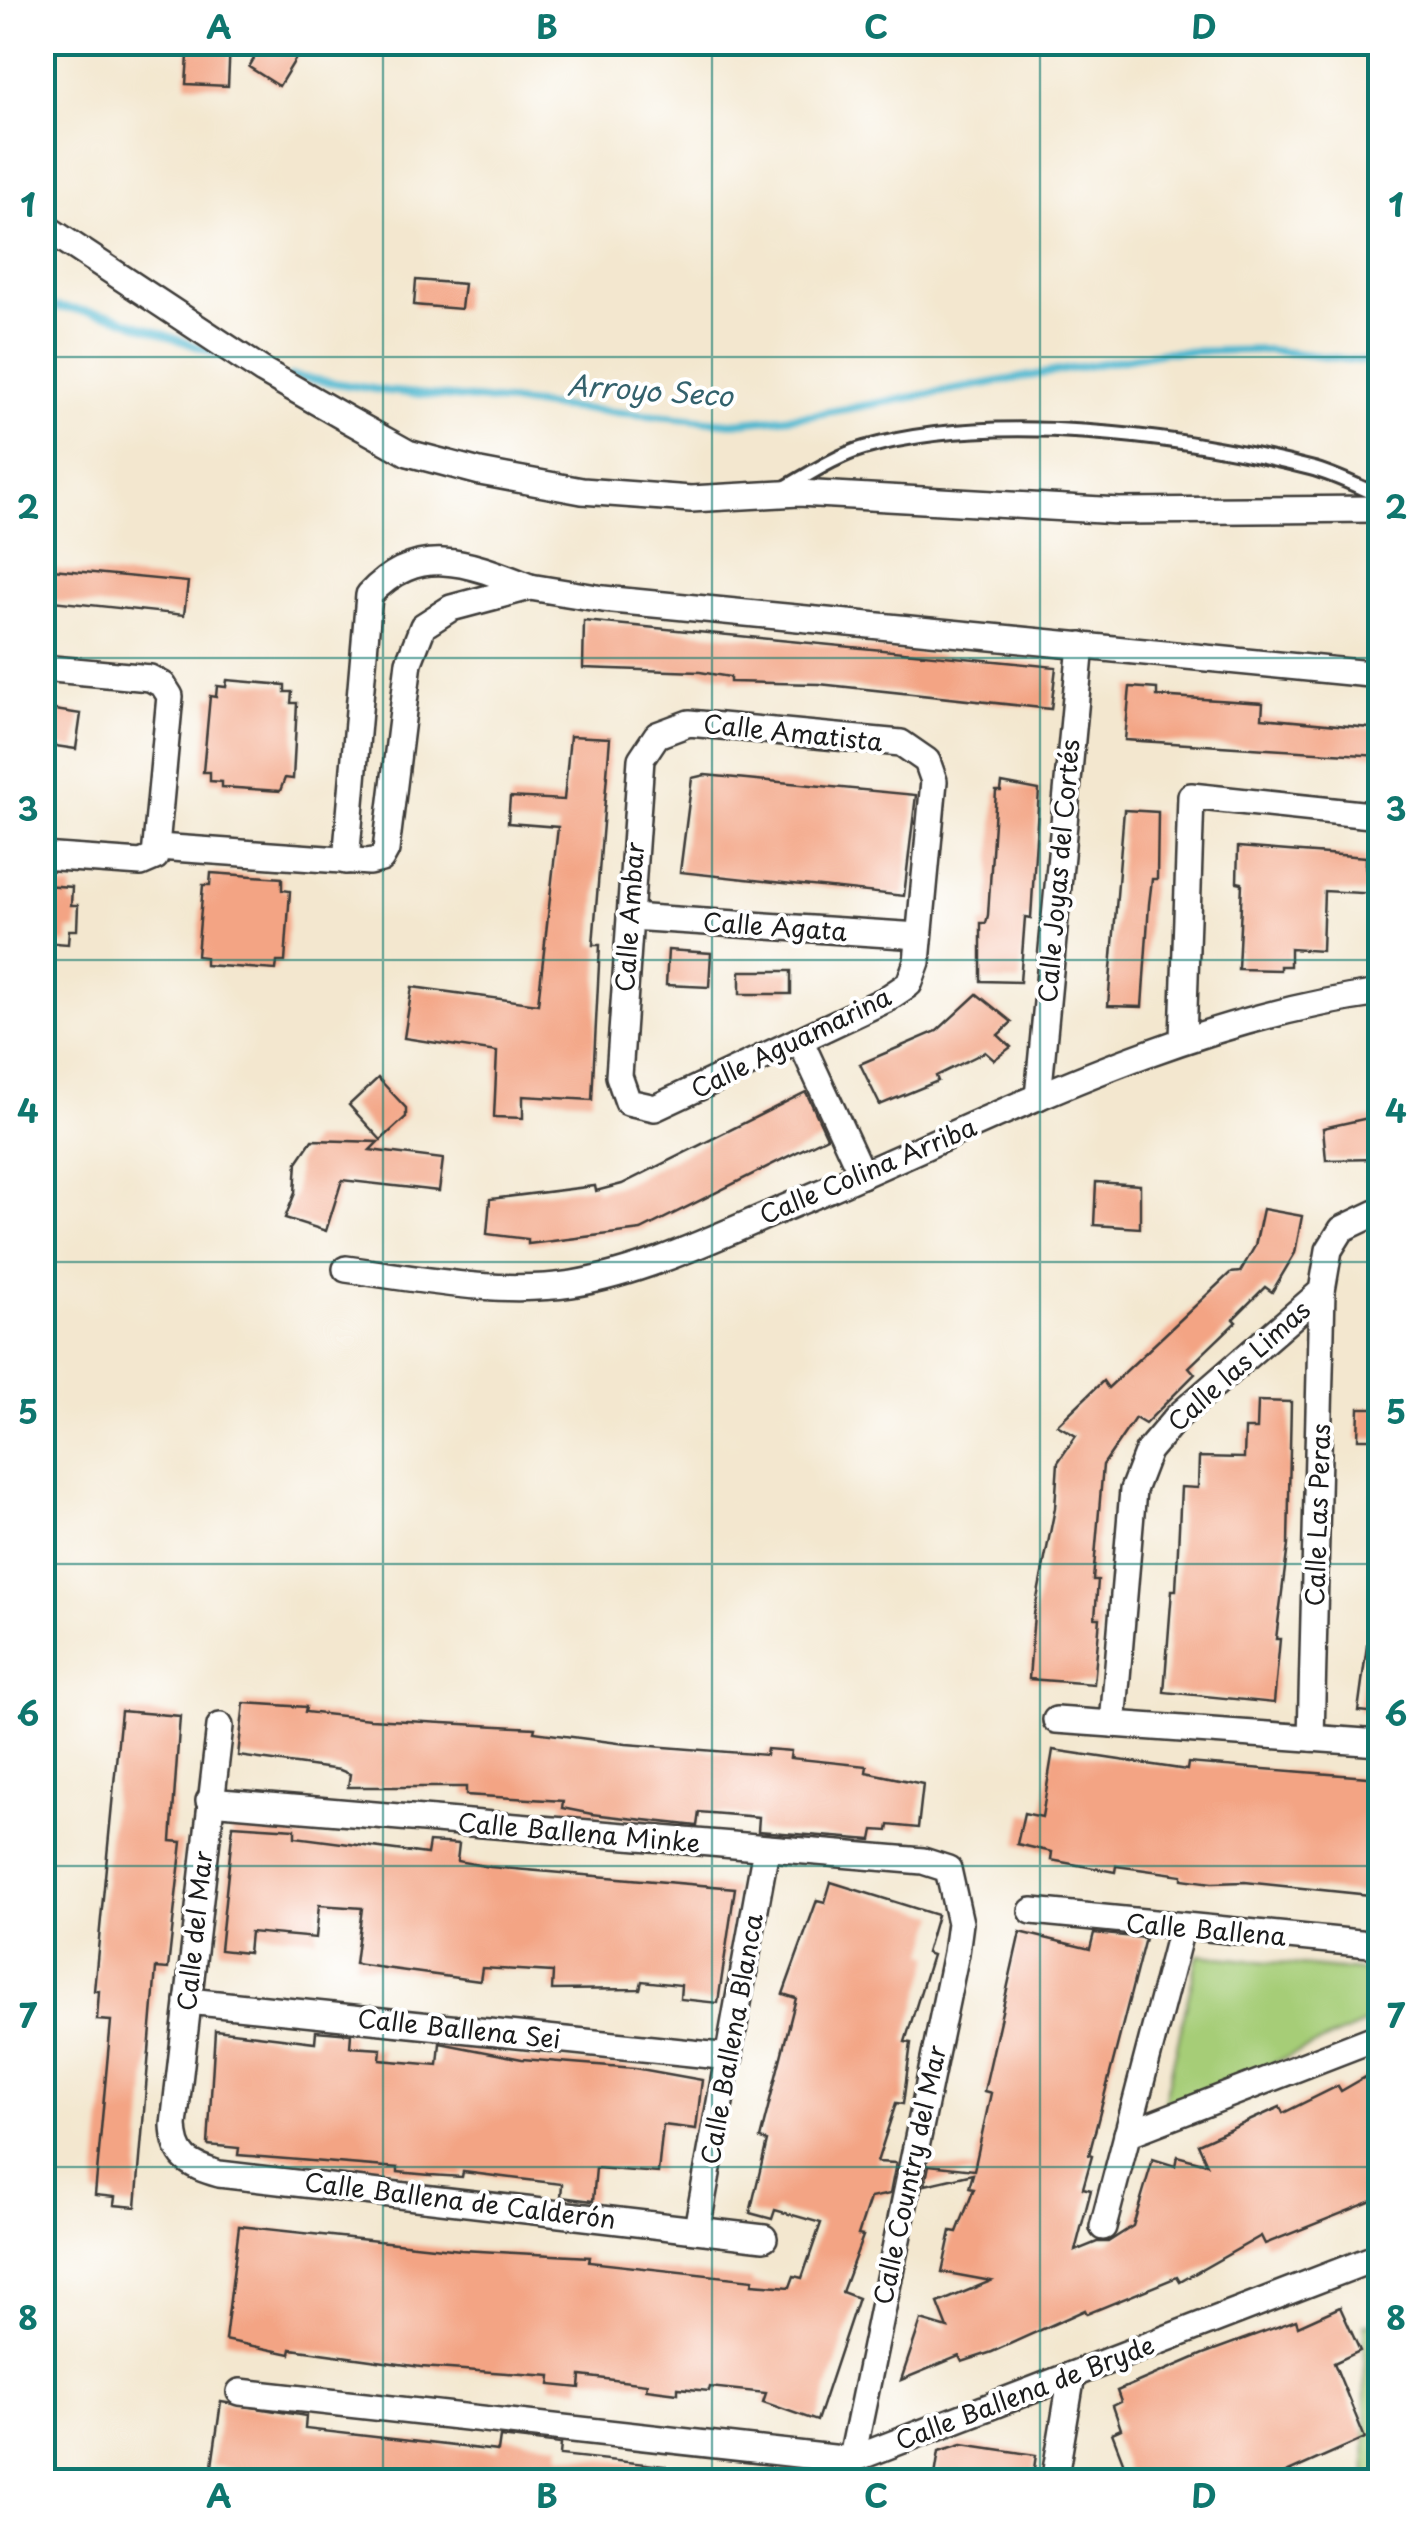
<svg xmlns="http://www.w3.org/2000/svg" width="1423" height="2524" viewBox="0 0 1423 2524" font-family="'Playpen Sans',sans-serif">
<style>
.green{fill:#a6cd77;stroke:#61744a;stroke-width:2.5}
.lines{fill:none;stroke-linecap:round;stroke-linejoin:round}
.stream{stroke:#51b8cf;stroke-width:8}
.building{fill:#f3a484}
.service-casing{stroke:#3c3a37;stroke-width:18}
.minor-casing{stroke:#3c3a37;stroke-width:30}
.service{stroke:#fff;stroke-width:12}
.minor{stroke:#fff;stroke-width:25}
.grid{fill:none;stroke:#0f766e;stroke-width:2.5;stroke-opacity:0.55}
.labels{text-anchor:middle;stroke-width:8;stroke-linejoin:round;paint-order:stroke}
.street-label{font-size:25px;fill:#1c1c1c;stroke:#fff}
.water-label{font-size:28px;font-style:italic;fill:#34626d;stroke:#fff}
.neatline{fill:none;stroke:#0f766e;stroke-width:4}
.grid-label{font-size:32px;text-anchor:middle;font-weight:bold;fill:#0f766e}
</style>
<rect width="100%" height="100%" fill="#fff"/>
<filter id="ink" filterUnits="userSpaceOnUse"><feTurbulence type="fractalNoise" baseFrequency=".01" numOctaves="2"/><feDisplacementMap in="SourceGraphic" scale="20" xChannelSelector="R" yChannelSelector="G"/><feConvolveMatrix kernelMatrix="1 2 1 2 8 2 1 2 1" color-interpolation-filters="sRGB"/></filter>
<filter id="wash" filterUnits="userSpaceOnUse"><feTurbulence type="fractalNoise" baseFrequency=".0048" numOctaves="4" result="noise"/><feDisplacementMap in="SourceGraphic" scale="40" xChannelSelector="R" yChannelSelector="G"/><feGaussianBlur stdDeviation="2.25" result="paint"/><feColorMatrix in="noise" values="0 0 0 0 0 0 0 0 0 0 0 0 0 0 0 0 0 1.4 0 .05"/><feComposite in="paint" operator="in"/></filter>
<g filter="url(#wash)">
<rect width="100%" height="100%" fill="#f3e7cf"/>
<!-- green -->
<g class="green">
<polygon points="1198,1955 1380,1973 1380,2017 1162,2111"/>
<polygon points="1364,2324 1380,2324 1380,2481 1366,2481"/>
</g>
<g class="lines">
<!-- stream -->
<g class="stream">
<polyline points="42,305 111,315 220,355"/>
<polyline points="291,376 386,391 732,423 812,415 1164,352 1267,350 1380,363"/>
</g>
</g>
<g id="blocks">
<!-- building -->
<g class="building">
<polygon points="189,42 230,42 228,86 186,84"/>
<polygon points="263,43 278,43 298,55 279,86 249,67"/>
<polygon points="416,280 464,284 461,309 414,305"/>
<polygon points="42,568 188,582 184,615 42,600"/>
<polygon points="584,621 1056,667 1051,709 819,684 730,682 730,677 700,672 583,668"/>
<polygon points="227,680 285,685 285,692 292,692 291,703 297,703 293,779 285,778 280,791 222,787 222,782 210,781 210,772 203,772 210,696 216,697 217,686 226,687"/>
<polygon points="1130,687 1157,689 1157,696 1263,703 1262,718 1380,729 1380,756 1125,740"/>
<polygon points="42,708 81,714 76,749 42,744"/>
<polygon points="570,736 610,738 593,945 600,945 592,1100 523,1096 523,1118 494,1117 497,1052 404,1038 412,987 538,1004 558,827 508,823 510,797 564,800"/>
<polygon points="705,775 916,795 904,896 680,872 692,778"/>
<polygon points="1002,783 1039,790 1031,918 1025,917 1020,982 981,981 981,923 986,923 988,915 996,791 1001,791"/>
<polygon points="1124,810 1158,812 1157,879 1152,879 1149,904 1142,1007 1108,1006"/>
<polygon points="1238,847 1366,857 1366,872 1380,873 1380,894 1324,891 1322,951 1290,949 1290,966 1280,966 1280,970 1238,969 1242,883 1237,882"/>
<polygon points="211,873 282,878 282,890 290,891 285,962 277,962 276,970 205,965 205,957 197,956 203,885 210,885"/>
<polygon points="42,885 72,887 71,905 78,905 77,930 69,930 68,944 42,942"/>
<polygon points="668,950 711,953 709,987 666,985"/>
<rect x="740" y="971" width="51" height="23"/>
<polygon points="977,994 1012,1022 998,1035 1011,1047 994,1060 985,1052 936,1076 938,1081 880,1105 860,1064 937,1031"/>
<polygon points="378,1078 406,1108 406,1117 381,1140 349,1105"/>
<polygon points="806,1092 827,1137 641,1230 528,1244 528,1239 487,1234 490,1199 595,1186 596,1191 622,1184"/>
<polygon points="1368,1118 1380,1118 1377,1159 1326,1160 1323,1128"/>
<polygon points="312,1140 378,1142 370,1150 443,1159 439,1191 342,1180 326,1231 285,1218 295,1193 297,1162"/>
<polygon points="1096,1182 1140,1185 1140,1228 1094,1225"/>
<polygon points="1263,1209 1302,1216 1295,1253 1272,1292 1265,1287 1233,1319 1236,1322 1189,1367 1195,1374 1145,1424 1135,1418 1103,1465 1093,1580 1098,1580 1095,1618 1100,1618 1094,1684 1029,1679 1034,1614 1055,1508 1058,1462 1076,1436 1057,1425 1103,1381 1108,1388 1230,1273 1240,1272 1255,1246"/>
<polygon points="1258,1401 1291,1402 1288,1545 1276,1639 1280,1639 1274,1703 1164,1692 1172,1590 1176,1590 1181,1487 1198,1488 1199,1457 1244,1458 1245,1429 1257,1429"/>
<polygon points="1359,1408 1380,1408 1380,1439 1358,1439"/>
<polygon points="1367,1645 1380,1646 1380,1713 1358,1711"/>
<polygon points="244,1703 306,1707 305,1712 370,1719 535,1728 534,1732 626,1744 766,1755 767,1749 791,1751 790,1758 867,1766 866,1772 923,1784 918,1828 889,1825 888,1831 874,1830 872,1840 758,1831 759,1817 699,1812 697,1826 592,1814 562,1808 563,1801 466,1795 466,1787 348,1787 350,1774 340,1770 238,1756"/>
<polygon points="121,1711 180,1716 171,1841 182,1842 168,1969 156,1968 136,2207 114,2205 115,2197 95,2195 111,2021 97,2020 99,1991 94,1991"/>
<polygon points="1053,1750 1187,1770 1188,1763 1380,1778 1380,1896 1245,1882 1212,1883 1182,1879 1182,1875 1116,1866 1115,1872 1051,1860 1052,1852 1017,1844 1024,1813 1042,1817"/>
<polygon points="233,1825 295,1829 295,1837 427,1854 429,1842 459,1844 457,1861 490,1867 735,1888 718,2003 680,1999 681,1985 642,1981 640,1989 552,1990 553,1972 482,1968 480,1981 355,1964 362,1908 319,1905 316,1938 250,1932 248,1953 220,1950"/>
<polygon points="831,1882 937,1915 926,1953 932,1955 905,2042 911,2043 903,2104 896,2103 877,2162 896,2163 890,2194 870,2198 858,2235 863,2236 842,2292 858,2298 817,2421 763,2402 766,2393 710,2387 709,2391 678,2388 678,2393 646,2389 647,2384 581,2376 580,2388 550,2385 551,2376 421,2367 291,2349 290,2354 225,2340 239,2226 461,2250 590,2257 589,2262 753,2280 752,2284 790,2287 794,2276 802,2278 821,2223 775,2210 772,2219 750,2213 767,2141 760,2139 796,1998 783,1994 817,1900 825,1902"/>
<polygon points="1020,1932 1090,1949 1094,1933 1145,1938 1089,2155 1092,2156 1083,2188 1091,2190 1075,2251 1097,2242 1108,2242 1133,2226 1153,2159 1175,2166 1177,2156 1207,2164 1198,2144 1280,2107 1283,2113 1338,2086 1341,2091 1369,2075 1371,2079 1380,2074 1380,2198 1265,2244 1261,2236 1180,2282 1177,2277 1087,2314 1085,2310 992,2352 962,2362 959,2356 901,2380 921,2320 948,2328 938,2303 991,2281 942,2272 951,2231 957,2232 974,2189 969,2188 973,2174 925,2185 929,2165 974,2170 991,2093 984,2091"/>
<polygon points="215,2030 315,2042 316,2031 351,2034 350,2047 381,2049 380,2060 438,2065 440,2043 522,2059 635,2068 702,2080 696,2129 663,2125 658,2173 596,2168 593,2201 561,2197 562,2184 528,2180 463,2172 462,2177 430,2175 398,2172 398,2168 238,2155 239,2148 208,2145"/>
<polygon points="1340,2307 1360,2351 1334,2363 1365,2438 1266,2482 1131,2482 1112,2433 1121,2429 1113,2406 1121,2402 1117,2391 1203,2354 1296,2320 1298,2326"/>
<polygon points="221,2402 306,2416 305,2429 498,2451 500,2437 561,2444 560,2455 665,2466 664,2482 309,2482 238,2474 239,2470 212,2466"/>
<polygon points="962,2444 1036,2455 1032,2482 934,2482 939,2451"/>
</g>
</g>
</g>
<g filter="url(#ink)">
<use href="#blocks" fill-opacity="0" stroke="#3c3a37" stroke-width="2.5"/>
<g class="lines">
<defs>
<path id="service" d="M 783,489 C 808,475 836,456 864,448 C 993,411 1181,435 1310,468 C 1334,474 1357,486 1380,496"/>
<g id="minor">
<polyline points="42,225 263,371 347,419 408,453 480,472 582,491 691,499 799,493 1119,511 1380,509"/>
<polyline points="42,668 150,678 163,685 170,696 155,857 141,863 42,856"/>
<polygon points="689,723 901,743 927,761 934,781 917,962 909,984 885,1000 655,1108 628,1102 619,1076 641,759 657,735"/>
<polyline points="158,847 369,862 381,859 386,850 409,662 423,626 451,608 530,587 603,599 1380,675"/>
<path d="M 346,861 L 369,595 C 419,541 471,564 530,587"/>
<polyline points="630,917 919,936"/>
<polyline points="1183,1039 1191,796 1380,816"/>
<polyline points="800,1040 862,1175"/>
<polyline points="1038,1097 1081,645"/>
<path d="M 346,1269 C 420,1279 497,1295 572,1284 C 650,1271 726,1232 799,1202 C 988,1122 1175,1021 1380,993"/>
<polyline points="1056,1720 1380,1743"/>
<polyline points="1113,1724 1133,1490 1148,1451 1176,1418 1322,1291 1329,1250 1342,1229 1380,1211"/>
<path d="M 220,1726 L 174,2125 C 175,2158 189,2165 219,2174 L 764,2238"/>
<polyline points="1311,1738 1322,1291"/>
<polyline points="209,1801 923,1861 948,1869 960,1923 956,1953 847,2482"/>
<polyline points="1032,1911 1380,1945"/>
<polyline points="188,2001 730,2057"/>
<polyline points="1127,2134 1380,2036"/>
<polyline points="1103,2227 1181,1929"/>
<polyline points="697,2229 766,1849"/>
<polyline points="240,2392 851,2460 1380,2256"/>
<polyline points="1054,2482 1072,2375"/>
</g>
</defs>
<!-- service casing -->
<use href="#service" class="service-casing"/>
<!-- minor casing -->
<use href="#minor" class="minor-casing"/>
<!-- service -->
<use href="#service" class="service"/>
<!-- minor -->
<use href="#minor" class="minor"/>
</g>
</g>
<!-- grid -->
<path class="grid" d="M 383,42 L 383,2482M 712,42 L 712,2482M 1040,42 L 1040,2482M 42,357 L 1380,357M 42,658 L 1380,658M 42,960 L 1380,960M 42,1262 L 1380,1262M 42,1564 L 1380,1564M 42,1866 L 1380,1866M 42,2167 L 1380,2167"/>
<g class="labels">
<!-- street labels -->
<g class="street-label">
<text transform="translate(793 733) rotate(6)" y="9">Calle Amatista</text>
<text transform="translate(1059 871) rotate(-85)" y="9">Calle Joyas del Cortés</text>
<text transform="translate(630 917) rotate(-86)" y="9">Calle Ambar</text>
<text transform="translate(775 927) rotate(4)" y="9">Calle Agata</text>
<text transform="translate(791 1043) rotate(-26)" y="9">Calle Aguamarina</text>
<text transform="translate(868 1171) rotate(-23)" y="9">Calle Colina Arriba</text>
<text transform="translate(1239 1366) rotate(-42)" y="9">Calle las Limas</text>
<text transform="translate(1318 1515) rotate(-88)" y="9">Calle Las Peras</text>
<text transform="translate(579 1833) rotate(5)" y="9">Calle Ballena Minke</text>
<text transform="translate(1206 1930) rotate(5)" y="9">Calle Ballena</text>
<text transform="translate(195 1931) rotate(-84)" y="9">Calle del Mar</text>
<text transform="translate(459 2029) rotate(6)" y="9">Calle Ballena Sei</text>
<text transform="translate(732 2039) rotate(-80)" y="9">Calle Ballena Blanca</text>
<text transform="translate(910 2175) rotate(-78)" y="9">Calle Country del Mar</text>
<text transform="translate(460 2201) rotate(7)" y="9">Calle Ballena de Calderón</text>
<text transform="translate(1025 2393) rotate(-21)" y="9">Calle Ballena de Bryde</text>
</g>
<!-- water labels -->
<g class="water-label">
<text transform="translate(650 391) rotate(4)" y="10">Arroyo Seco</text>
</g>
</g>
<!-- margin -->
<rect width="1423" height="2524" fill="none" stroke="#fff" stroke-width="110"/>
<rect x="55" y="55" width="1313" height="2414" class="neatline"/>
<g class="grid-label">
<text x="219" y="39">A</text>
<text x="547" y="39">B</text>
<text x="876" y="39">C</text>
<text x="1204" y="39">D</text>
<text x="28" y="217">1</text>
<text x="1396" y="217">1</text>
<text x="28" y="519">2</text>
<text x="1396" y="519">2</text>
<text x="28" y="821">3</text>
<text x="1396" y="821">3</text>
<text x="28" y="1123">4</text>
<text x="1396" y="1123">4</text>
<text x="28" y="1424">5</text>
<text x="1396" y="1424">5</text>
<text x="28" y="1726">6</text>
<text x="1396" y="1726">6</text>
<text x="28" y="2028">7</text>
<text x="1396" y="2028">7</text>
<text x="28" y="2330">8</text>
<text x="1396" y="2330">8</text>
<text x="219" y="2508">A</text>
<text x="547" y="2508">B</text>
<text x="876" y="2508">C</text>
<text x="1204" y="2508">D</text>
</g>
</svg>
